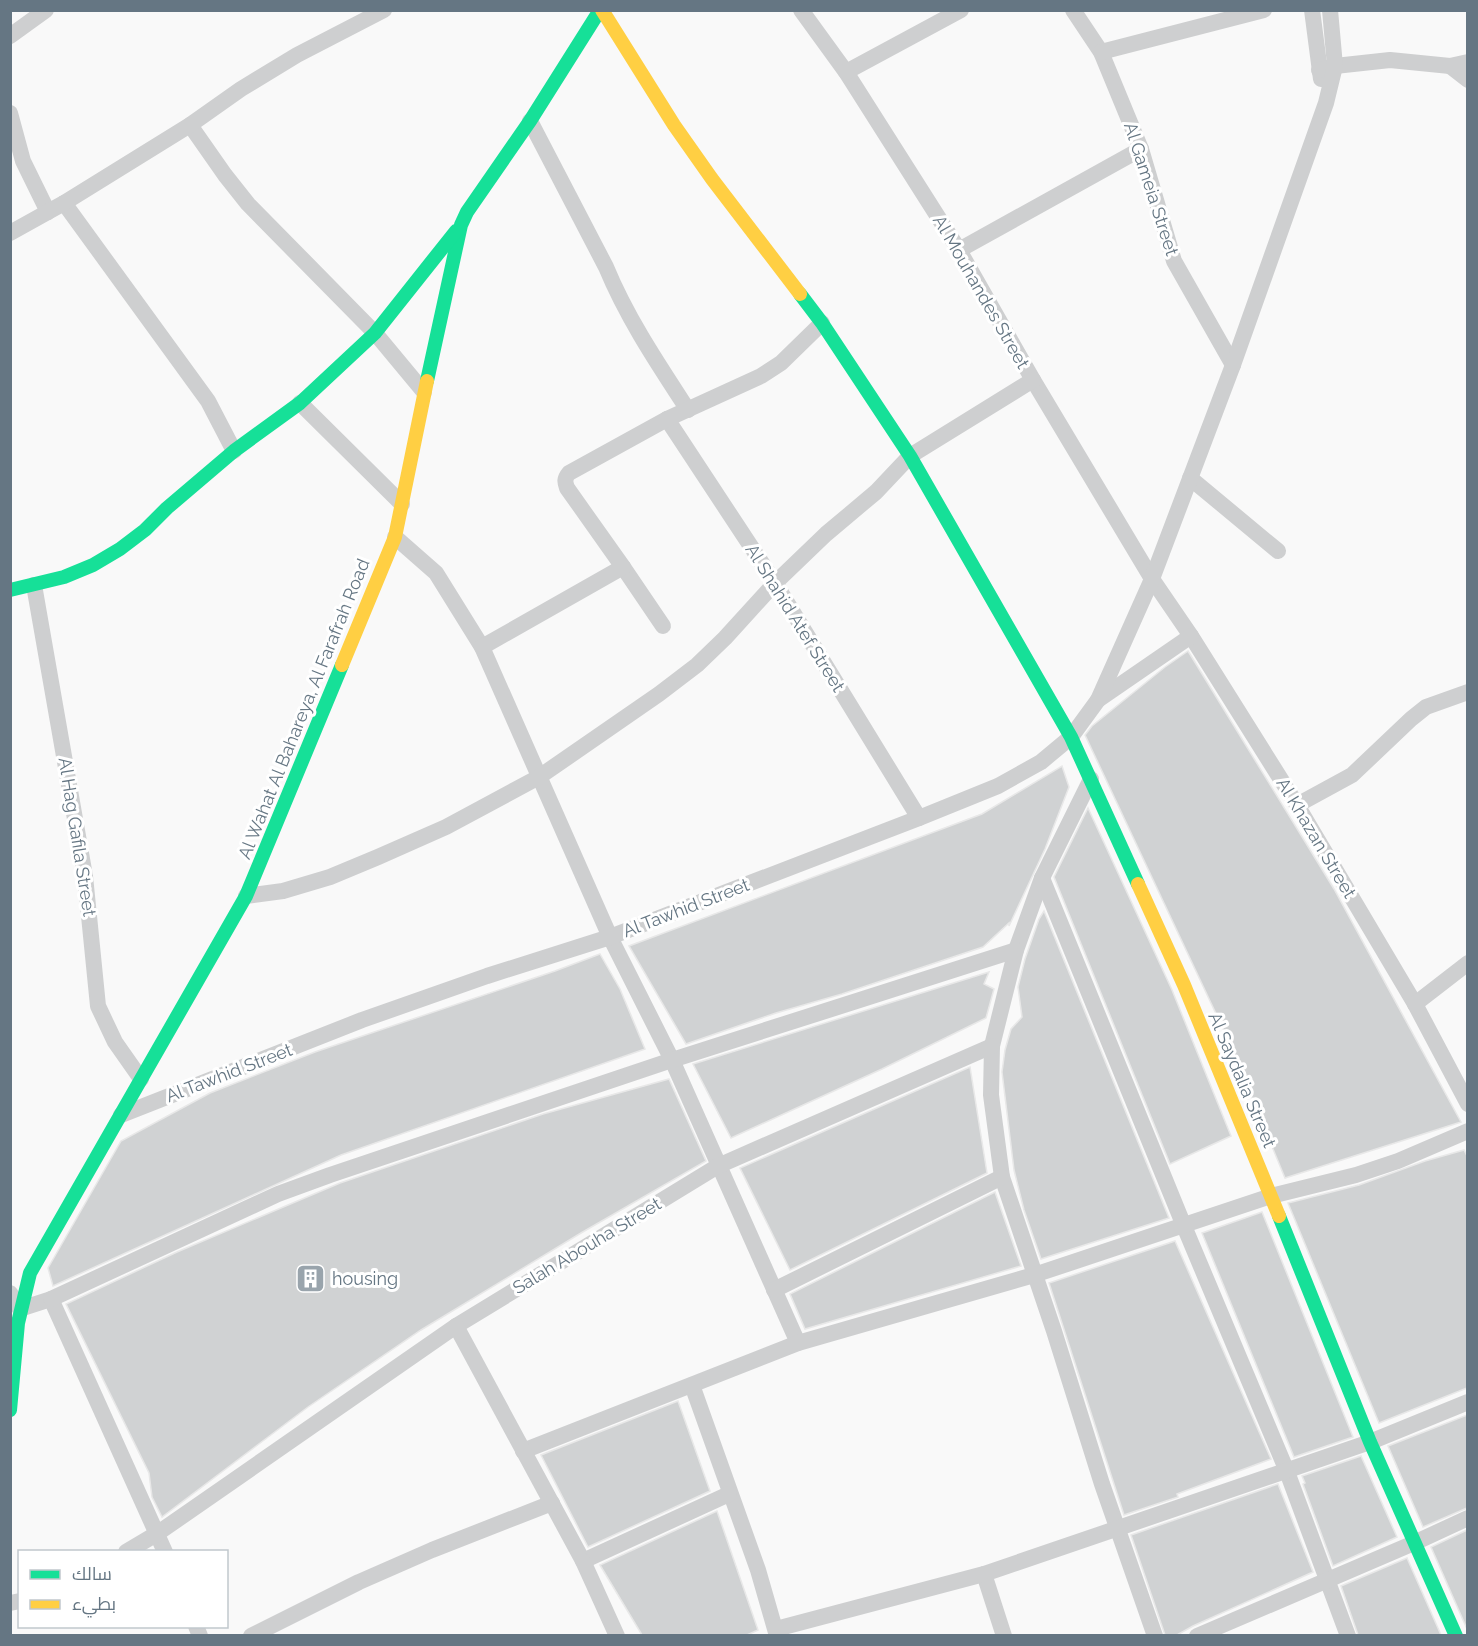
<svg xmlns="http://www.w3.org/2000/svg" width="1478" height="1646" viewBox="0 0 1478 1646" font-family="Raleway,Cairo,sans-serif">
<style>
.building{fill:#d0d2d3;stroke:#e8e8e8;stroke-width:1.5}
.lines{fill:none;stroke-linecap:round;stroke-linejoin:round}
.street{stroke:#cecfd0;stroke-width:16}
.fast{stroke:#16e098;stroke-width:14}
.slow{stroke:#ffcf43;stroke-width:14}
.labels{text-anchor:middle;stroke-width:6;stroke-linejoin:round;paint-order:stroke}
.street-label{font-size:18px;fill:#657683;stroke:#fff}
.poi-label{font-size:18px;fill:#657683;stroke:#fff;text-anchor:start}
</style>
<rect width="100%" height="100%" fill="#f9f9f9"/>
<!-- building -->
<g class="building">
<polygon points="1188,651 1334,889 1461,1122 1285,1178 1226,1035 1085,735 1092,726 1165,667"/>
<polygon points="1062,766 1069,787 1045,849 1009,926 1009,923 983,947 842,994 776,1013 686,1044 629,946 982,814"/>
<polygon points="1088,808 1172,990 1231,1136 1170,1164 1054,877"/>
<polygon points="1044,911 1169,1218 1041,1259 1024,1210 1014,1170 1002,1072 1005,1050 1011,1029 1022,1017 1018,987 1025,959 1039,919"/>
<polygon points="600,954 620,989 645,1049 341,1155 53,1286 48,1268 121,1141 210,1093 315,1052 555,971"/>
<polygon points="989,972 984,984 994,989 986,1018 882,1069 731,1138 693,1064"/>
<polygon points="970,1067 987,1173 790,1270 740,1168"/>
<polygon points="669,1079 706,1161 581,1233 421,1330 308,1407 162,1517 152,1497 149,1473 66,1304 177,1252 340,1183 543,1114"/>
<polygon points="1464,1150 1467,1156 1467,1388 1379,1423 1288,1203 1359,1185 1425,1161"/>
<polygon points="995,1192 1021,1266 805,1329 790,1294"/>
<polygon points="1262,1212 1353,1437 1294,1457 1202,1233"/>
<polygon points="1175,1241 1271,1459 1177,1494 1178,1497 1124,1515 1049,1283"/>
<polygon points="678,1401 710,1491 588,1547 541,1455"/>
<polygon points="1467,1415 1467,1508 1423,1527 1388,1446"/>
<polygon points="1361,1456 1397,1537 1333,1566 1303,1484 1305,1483 1302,1476"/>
<polygon points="1278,1484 1313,1572 1193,1626 1177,1635 1165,1635 1131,1535"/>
<polygon points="717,1511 758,1630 747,1635 642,1635 600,1565"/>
<polygon points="1467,1530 1467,1629 1431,1547"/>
<polygon points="1407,1558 1441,1635 1358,1635 1341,1586"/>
</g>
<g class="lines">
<!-- street -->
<g class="street">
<polyline points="801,10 846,72 959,250 1033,380 1152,579 1191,636 1297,805 1415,1004 1468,1104"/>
<polyline points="1073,10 1101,52 1141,149 1174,261 1233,365"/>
<polyline points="1312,10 1321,79"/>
<polyline points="10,36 46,10"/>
<polyline points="1101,52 1264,10"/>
<polyline points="1450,66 1468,80"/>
<polyline points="1319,70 1335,66 1390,60 1450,66 1468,62"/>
<polyline points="846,72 961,10"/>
<polyline points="10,113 23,161 48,212"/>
<path d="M 530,121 L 606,267 C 627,318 658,364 688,410"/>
<polyline points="190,125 225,175 248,204 375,333 424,392"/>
<polyline points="64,203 208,401 234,451"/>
<polyline points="10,233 64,203 190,125 241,89 297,55 384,10"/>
<polyline points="959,250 1141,149"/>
<polyline points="300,403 402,504"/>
<polyline points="667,419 775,583 919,818"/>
<polyline points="1190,478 1278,551"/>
<polyline points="395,537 436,573 482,647 610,937 672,1060 798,1343"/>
<polyline points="623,567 663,626"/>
<polyline points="34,585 85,876 98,1006 115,1042 141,1079"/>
<path d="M 482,647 L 623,567 L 567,488 C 565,482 564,479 569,473 L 667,419 L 761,376 L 781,363 L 822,323"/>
<polyline points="1098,700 1191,636"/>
<polyline points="1091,779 1042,878 1016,950 992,1046 991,1095 1002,1177 1054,1331 1102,1484 1155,1636"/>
<polyline points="1297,805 1352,775 1411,719 1426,707 1468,692"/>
<polyline points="1042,878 1184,1226 1286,1469 1348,1636"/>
<polyline points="246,896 283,891 330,877 378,857 446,827 539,777 659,694 697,665 725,638 775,583 826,534 876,492 910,456 1033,380"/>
<polyline points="1415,1004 1468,963"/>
<polyline points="121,1115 362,1020 487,976 610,937 919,818 998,786 1041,762 1071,737 1098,700 1152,579 1233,365 1326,103 1335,66 1330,10"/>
<polyline points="774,1290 1002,1177"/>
<polyline points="10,1293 20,1309 51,1299 165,1552"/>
<polyline points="51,1299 278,1194 330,1175 672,1060 1016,950"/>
<polyline points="456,1326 718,1166 992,1046"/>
<polyline points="692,1385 758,1570 777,1636"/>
<polyline points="523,1451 798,1343 1034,1275 1271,1196 1356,1175 1398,1161 1468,1131"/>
<polyline points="126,1552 158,1533 456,1326 583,1561 729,1494"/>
<polyline points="583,1561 617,1636"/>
<polyline points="984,1574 1004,1636"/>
<polyline points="10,1603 20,1601"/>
<polyline points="196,1626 200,1636"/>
<polyline points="776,1629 984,1574 1370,1442 1468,1402"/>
<polyline points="251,1636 359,1582 432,1550 552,1503"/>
<polyline points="1197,1636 1414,1543 1468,1518"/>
</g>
<!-- fast -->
<g class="fast">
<polyline points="800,294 822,323 910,456 1071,737 1138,884"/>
<polyline points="427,381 461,225 467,212 530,121 600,10"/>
<polyline points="10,590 64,577 93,565 120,549 145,530 167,508 234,451 300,403 375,333 456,231"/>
<polyline points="1279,1216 1370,1442 1456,1636"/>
<polyline points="10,1410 18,1323 30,1273 246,896 342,665"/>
</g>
<!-- slow -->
<g class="slow">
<polyline points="602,10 674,125 712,179 800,294"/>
<polyline points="342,665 395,537 427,381"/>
<polyline points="1138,884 1184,985 1279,1216"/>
</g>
</g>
<!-- icons -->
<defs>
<symbol id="building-square" viewBox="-11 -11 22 22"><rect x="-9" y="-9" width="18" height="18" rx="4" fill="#99a4ac" stroke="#fff"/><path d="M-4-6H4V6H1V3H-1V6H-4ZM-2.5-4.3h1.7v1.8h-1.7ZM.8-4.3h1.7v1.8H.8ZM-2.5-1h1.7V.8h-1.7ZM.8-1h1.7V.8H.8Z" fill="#fff"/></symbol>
</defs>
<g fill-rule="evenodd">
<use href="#building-square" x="294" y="1262" width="33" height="33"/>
</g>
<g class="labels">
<!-- street labels -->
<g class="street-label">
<text transform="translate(1151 189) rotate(72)" y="6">Al Gameia Street</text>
<text transform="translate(981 292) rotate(60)" y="6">Al Mouhandes Street</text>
<text transform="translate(795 618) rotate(58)" y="6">Al Shahid Atef Street</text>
<text transform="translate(304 709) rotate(-68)" y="6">Al Wahat Al Bahareya, Al Farafrah Road</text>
<text transform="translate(77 837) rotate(81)" y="6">Al Hag Gafila Street</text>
<text transform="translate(1316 838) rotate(59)" y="6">Al Khazan Street</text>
<text transform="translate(686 908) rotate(-21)" y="6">Al Tawhid Street</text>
<text transform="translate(229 1073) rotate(-21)" y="6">Al Tawhid Street</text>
<text transform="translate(1242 1080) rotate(67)" y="6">Al Saydalia Street</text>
<text transform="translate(587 1246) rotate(-31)" y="6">Salah Abouha Street</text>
</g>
<!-- poi labels -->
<g class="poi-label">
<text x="332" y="1285">housing</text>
</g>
</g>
<!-- border -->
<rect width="1478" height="1646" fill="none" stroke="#657683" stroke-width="24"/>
<!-- legend -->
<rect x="18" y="1550" width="210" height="78" fill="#ffffff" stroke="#c1c8cd" stroke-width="1.5"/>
<rect x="30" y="1570" width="30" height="9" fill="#16e098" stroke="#c1c8cd" stroke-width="1.5"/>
<text x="72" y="1580" font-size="18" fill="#657683">سالك</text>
<rect x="30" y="1600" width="30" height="9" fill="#ffcf43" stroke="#c1c8cd" stroke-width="1.5"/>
<text x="72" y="1610" font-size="18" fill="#657683">بطيء</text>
</svg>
